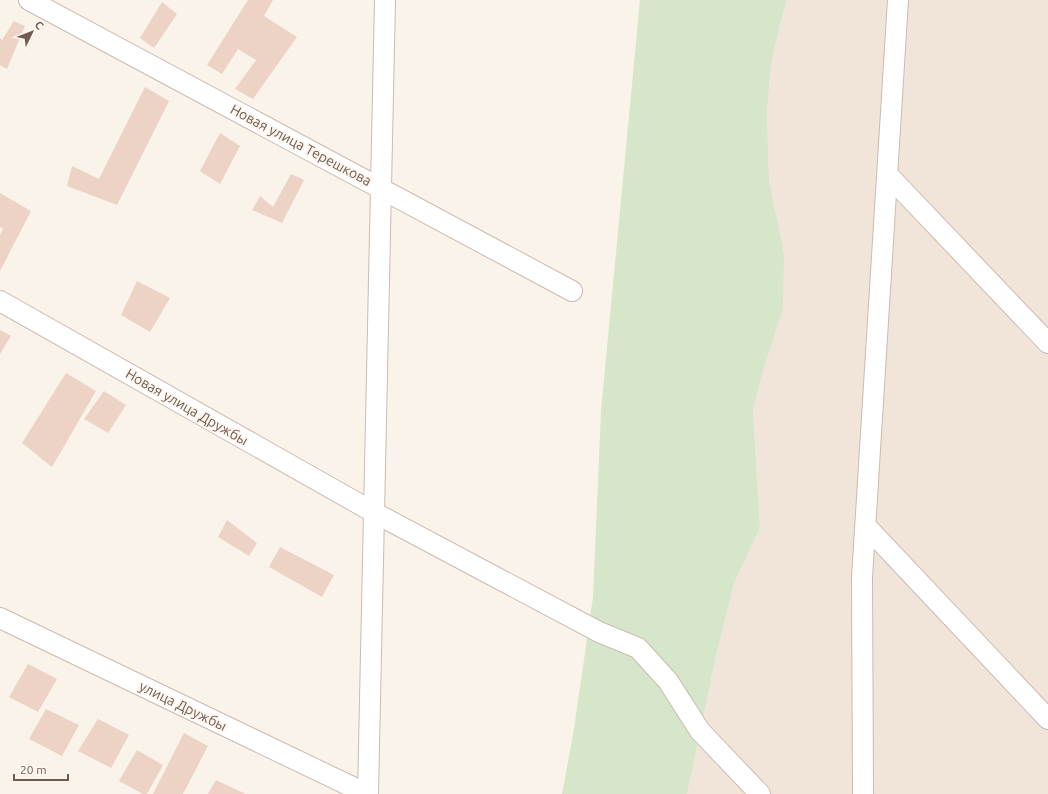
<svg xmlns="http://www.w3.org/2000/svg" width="1048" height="794" viewBox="0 0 1048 794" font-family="Ubuntu,sans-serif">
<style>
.residential{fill:#f1e5d9}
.green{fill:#d6e6ca}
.building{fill:#ecd3c5}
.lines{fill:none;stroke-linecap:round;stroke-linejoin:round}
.minor-casing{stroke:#cbbbb1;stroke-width:22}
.minor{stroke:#fff;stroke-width:20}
.labels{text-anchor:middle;stroke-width:3.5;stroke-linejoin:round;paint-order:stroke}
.street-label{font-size:14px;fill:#715b50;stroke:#fdf7f0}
</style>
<rect width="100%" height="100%" fill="#faf3ea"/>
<!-- residential -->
<polygon class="residential" points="787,0 1048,0 1048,794 687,794 716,656 734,583 760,528 753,410 763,370 784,253 769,181 767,111 771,65 780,24"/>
<!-- green -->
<polygon class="green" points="640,0 787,0 780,24 771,65 767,111 769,181 784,253 783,309 763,370 753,410 760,528 734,583 716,656 687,794 562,794 574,729 593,597 601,411"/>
<!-- building -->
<g class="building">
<polygon points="248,0 273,0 264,16 297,37 253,99 235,89 256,60 238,49 222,74 207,65"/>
<polygon points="162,2 177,14 154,48 140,38"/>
<polygon points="14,21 25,26 7,69 0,65 0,38 2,40"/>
<polygon points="145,87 169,101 117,205 67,186 72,166 99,179"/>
<polygon points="220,133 240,146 220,184 200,171"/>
<polygon points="291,174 304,180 282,223 252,210 260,196 273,207"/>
<polygon points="0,193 31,211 0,271 0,235 3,229 0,227"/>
<polygon points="137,281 170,298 150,332 121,315"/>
<polygon points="0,330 11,336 0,354"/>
<polygon points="66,373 96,391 52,467 22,443"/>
<polygon points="104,391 126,405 108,433 84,419"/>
<polygon points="227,520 257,543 249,556 218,537"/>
<polygon points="280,547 334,575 322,597 269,567"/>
<polygon points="28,664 57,679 38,712 9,697"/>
<polygon points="46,709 79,725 62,756 29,739"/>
<polygon points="98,719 129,735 111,768 78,751"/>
<polygon points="184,733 208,746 183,794 153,794"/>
<polygon points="137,750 163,765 147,794 143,794 119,781"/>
<polygon points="216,780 246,794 208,794"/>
</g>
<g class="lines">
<defs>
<g id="minor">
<polyline points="29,0 572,291"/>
<polyline points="888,175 1048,343"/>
<polyline points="0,301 375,513 599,632 638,648 668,681 700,731 760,794"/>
<polyline points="866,526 1048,719"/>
<polyline points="0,618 367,794"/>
<polyline points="368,794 385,0"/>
<polyline points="863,794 862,578 898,0"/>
</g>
</defs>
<!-- minor casing -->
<use href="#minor" class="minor-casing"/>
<!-- minor -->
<use href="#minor" class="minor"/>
</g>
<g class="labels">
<!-- street labels -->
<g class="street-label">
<text transform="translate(301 145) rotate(28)" y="5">Новая улица Терешкова</text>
<text transform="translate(187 407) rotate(30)" y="5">Новая улица Дружбы</text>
<text transform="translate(183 706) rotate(26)" y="5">улица Дружбы</text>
</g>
</g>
<!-- north arrow -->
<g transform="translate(32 32) rotate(47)" stroke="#fdf7f0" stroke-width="3" paint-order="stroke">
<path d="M0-3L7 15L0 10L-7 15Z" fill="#715b50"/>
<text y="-6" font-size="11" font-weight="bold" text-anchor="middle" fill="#715b50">С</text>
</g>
<!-- scale -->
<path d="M14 774v6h54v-6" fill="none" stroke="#715b50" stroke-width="2"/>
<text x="20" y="774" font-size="12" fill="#715b50" stroke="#fdf7f0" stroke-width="3" paint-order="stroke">20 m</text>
</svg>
